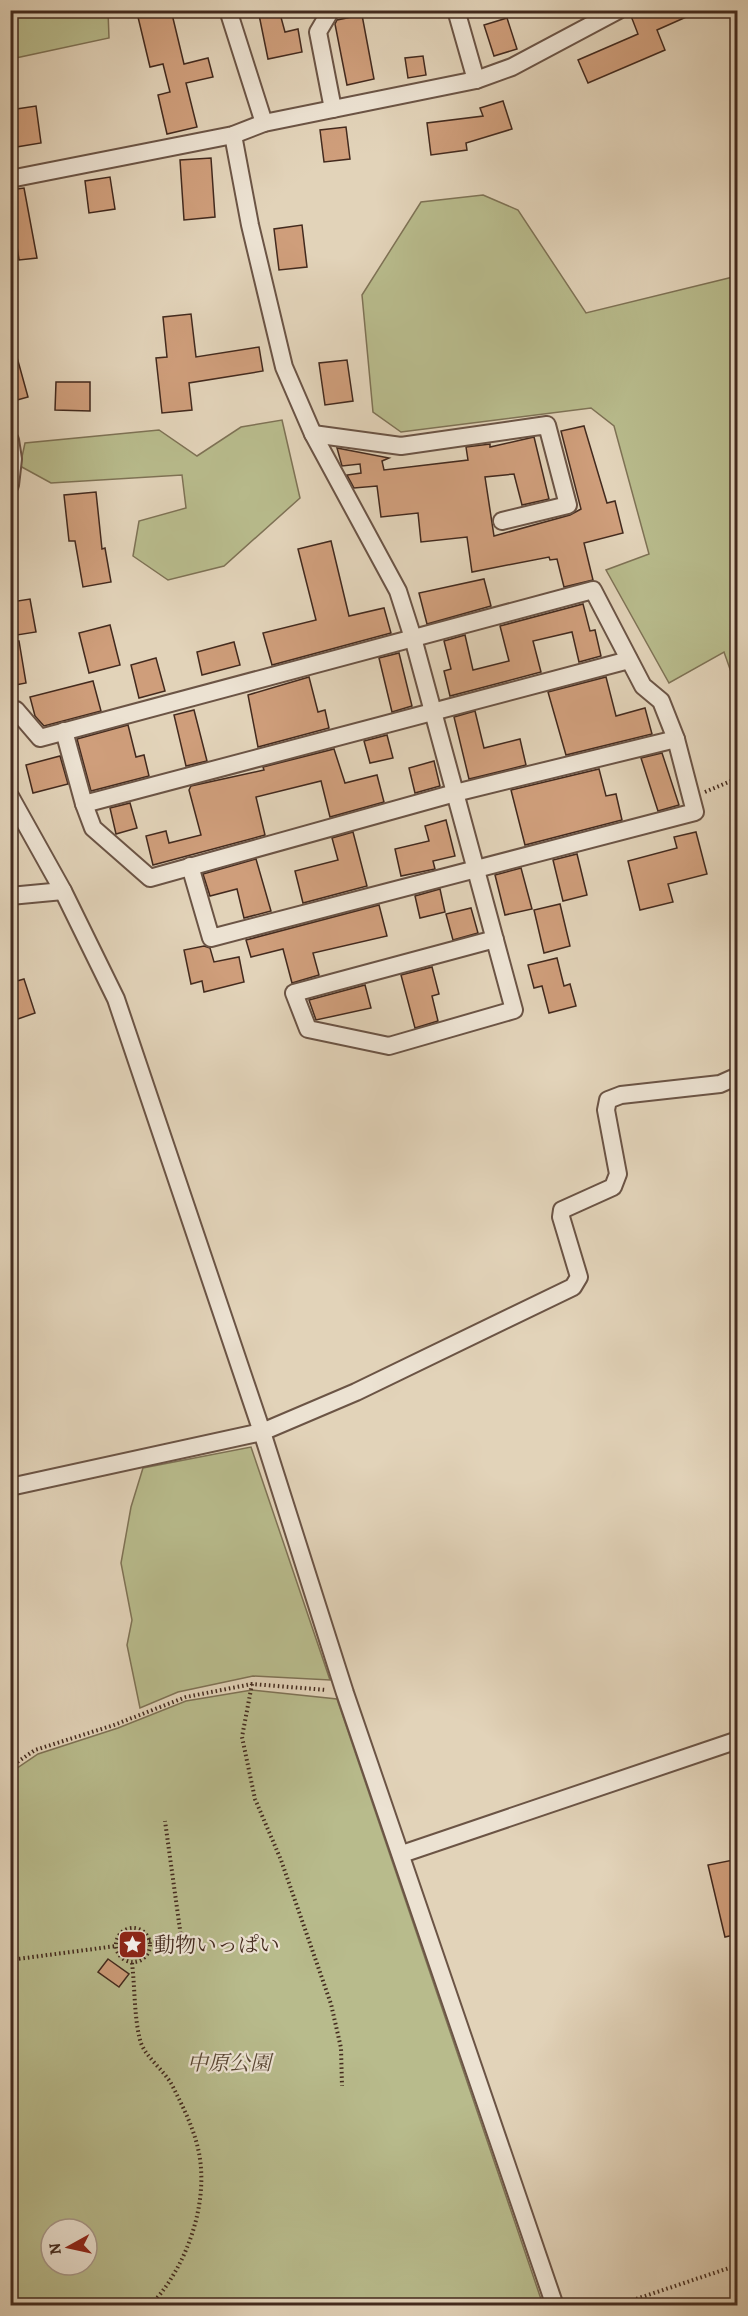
<svg xmlns="http://www.w3.org/2000/svg" width="748" height="2316" viewBox="0 0 748 2316" font-family="Alegreya,'Noto Serif JP',serif">
<style>
.green{fill:#b8bb8c;stroke:#7e7255;stroke-width:1.5;fill-rule:evenodd}
.building{fill:#cf9e7b;stroke:#432a1e;stroke-width:1.5}
.lines{fill:none;stroke-linecap:round;stroke-linejoin:round}
.street-casing{stroke:#6b5445;stroke-width:20}
.path{stroke:#432a1e;stroke-width:4;stroke-dasharray:1.5 3;stroke-linecap:butt}
.street{stroke:#ece2d2;stroke-width:16}
.labels{text-anchor:middle;stroke-width:4.5;stroke-linejoin:round;paint-order:stroke}
.poi-label{font-size:21px;fill:#432a1e;stroke:#ece2d2;text-anchor:start}
.park-label{font-size:21px;font-style:italic;fill:#5a4734;stroke:#ece2d2}
</style>
<rect width="100%" height="100%" fill="#e2d3b9"/>
<filter id="stains"><feTurbulence type="fractalNoise" baseFrequency=".00333" numOctaves="4"/><feColorMatrix values="0 0 0 0 .2 0 0 0 0 .09 0 0 0 0 .02 0 0 0 .5 -.17"/></filter>
<radialGradient id="worn" r=".72"><stop offset=".6" stop-color="#630" stop-opacity="0"/><stop offset="1" stop-color="#630" stop-opacity=".3"/></radialGradient>
<!-- green -->
<g class="green">
<polygon points="10,11 108,11 109,38 11,59"/>
<polygon points="483,195 518,210 586,313 737,276 737,689 724,652 669,683 606,570 649,554 614,426 591,408 401,432 373,412 362,295 421,202"/>
<polygon points="282,420 300,498 224,566 168,580 133,556 139,521 186,508 182,475 51,483 20,466 25,443 159,430 197,456 241,427"/>
<polygon points="251,1447 330,1680 253,1676 178,1692 140,1708 127,1645 132,1620 121,1563 131,1507 143,1468"/>
<path d="M 252,1690 L 337,1699 L 543,2305 L 11,2305 L 10,1773 L 38,1754 L 118,1728 L 186,1701 ZM 51,2229 L 87,2229 L 87,2265 L 51,2265 Z"/>
</g>
<!-- building -->
<g class="building">
<polygon points="171,10 184,64 208,58 213,77 186,83 197,127 167,134 158,95 170,92 163,64 150,67 138,17"/>
<polygon points="258,10 279,10 285,32 298,29 302,52 268,59"/>
<polygon points="645,10 702,10 657,30 665,50 588,83 578,60 638,34 631,16"/>
<polygon points="362,15 374,79 347,85 335,24 337,20"/>
<polygon points="507,18 517,49 494,56 484,25"/>
<polygon points="423,56 426,75 408,78 405,58"/>
<polygon points="503,101 512,129 466,143 467,150 431,155 427,123 483,116 480,108"/>
<polygon points="36,106 41,143 10,148 10,110"/>
<polygon points="346,127 350,159 324,162 320,130"/>
<polygon points="211,158 215,217 184,220 180,160"/>
<polygon points="110,177 115,209 89,213 85,181"/>
<polygon points="24,188 37,258 19,260 17,246 10,247 10,190"/>
<polygon points="302,225 307,267 279,270 274,229"/>
<polygon points="191,314 196,357 259,347 263,371 189,383 192,410 162,413 156,358 167,357 163,317"/>
<polygon points="10,350 15,350 28,397 10,402"/>
<polygon points="347,360 353,401 325,405 319,363"/>
<polygon points="56,382 90,382 90,411 55,410"/>
<polygon points="584,426 607,503 615,501 623,533 584,543 593,580 564,587 557,559 550,560 549,557 472,572 467,537 421,542 418,513 381,517 377,486 354,488 347,475 361,473 360,464 342,466 337,448 389,458 382,461 384,470 468,460 466,447 490,444 490,447 534,437 549,499 522,505 514,474 485,477 494,536 570,515 581,509 561,431"/>
<polygon points="96,492 102,549 105,548 111,582 83,587 75,541 69,541 64,495"/>
<polygon points="331,541 349,616 384,608 391,633 272,665 263,633 316,620 298,549"/>
<polygon points="484,579 491,606 427,624 419,593"/>
<polygon points="30,599 36,632 17,635 11,602"/>
<polygon points="583,604 590,631 595,630 601,656 579,662 572,632 533,641 541,672 450,696 444,671 451,669 444,641 465,635 473,670 509,661 500,626"/>
<polygon points="110,625 120,665 89,673 79,633"/>
<polygon points="10,641 19,641 26,683 10,686"/>
<polygon points="234,642 240,665 202,675 197,652"/>
<polygon points="399,653 412,706 392,712 379,658"/>
<polygon points="156,658 165,691 139,698 131,665"/>
<polygon points="309,677 318,712 325,710 329,728 258,747 248,695"/>
<polygon points="606,677 616,716 645,708 652,734 566,755 548,692"/>
<polygon points="93,681 101,711 44,726 35,716 30,697"/>
<polygon points="194,710 207,761 186,766 174,715"/>
<polygon points="475,711 484,748 520,739 526,765 469,779 454,717"/>
<polygon points="128,725 136,757 144,755 149,776 91,791 77,739"/>
<polygon points="387,735 393,758 370,763 364,741"/>
<polygon points="334,749 345,783 377,775 384,802 330,817 321,781 256,797 265,835 153,865 146,836 166,831 169,843 201,835 189,790 191,786 264,770 263,767"/>
<polygon points="662,753 679,805 658,811 641,758"/>
<polygon points="60,756 68,784 33,793 26,765"/>
<polygon points="434,761 440,786 415,793 409,768"/>
<polygon points="599,769 606,796 616,794 622,820 525,845 511,790"/>
<polygon points="130,803 137,828 116,834 110,808"/>
<polygon points="446,820 455,856 433,861 435,869 401,876 395,849 429,841 425,826"/>
<polygon points="353,832 367,886 303,903 295,871 338,860 332,838"/>
<polygon points="696,832 707,874 668,884 673,902 640,910 628,861 677,848 674,837"/>
<polygon points="577,854 587,895 563,901 553,860"/>
<polygon points="256,859 271,911 244,918 237,889 210,896 203,874"/>
<polygon points="521,868 532,909 505,915 495,875"/>
<polygon points="440,889 445,912 420,918 415,896"/>
<polygon points="560,904 570,946 544,953 534,910"/>
<polygon points="379,905 387,936 313,953 319,975 292,983 283,949 251,957 246,940"/>
<polygon points="471,908 478,933 453,940 446,914"/>
<polygon points="204,946 210,948 214,962 239,957 244,982 204,992 202,981 191,984 184,950"/>
<polygon points="557,958 564,986 570,984 576,1006 549,1013 542,986 534,988 528,965"/>
<polygon points="432,967 439,994 432,996 438,1021 415,1028 401,975"/>
<polygon points="24,979 35,1013 15,1020 10,1007 10,983"/>
<polygon points="365,985 371,1008 316,1020 309,1000"/>
<polygon points="733,1860 738,1878 738,1934 725,1937 708,1865"/>
<polygon points="108,1959 129,1974 119,1987 98,1972"/>
</g>
<g class="lines">
<defs>
<g id="street">
<polyline points="228,10 264,123"/>
<polyline points="331,10 318,32 333,109"/>
<polyline points="456,10 476,80"/>
<polyline points="233,135 250,225 284,367 313,434 398,591 413,638 514,1010 389,1046 308,1029 294,993 495,939"/>
<polyline points="10,179 233,135 264,123 476,80 512,67 619,10"/>
<polyline points="313,434 401,446 547,425 568,505 502,521"/>
<polyline points="10,440 13,459 10,485"/>
<polyline points="10,710 16,710 40,738 593,590 643,686 661,701 676,739 695,812 211,938 190,866"/>
<polyline points="64,731 84,804 629,660"/>
<polyline points="10,796 63,891 116,999 262,1432 345,1693 555,2306"/>
<polyline points="84,804 93,828 150,878 455,793 676,739"/>
<polyline points="10,896 63,891"/>
<polyline points="10,1487 262,1432 356,1392 573,1287 579,1277 561,1217 562,1210 613,1187 618,1174 606,1110 608,1100 621,1095 720,1084 738,1076"/>
<polyline points="402,1854 738,1740"/>
</g>
</defs>
<!-- street casing -->
<use href="#street" class="street-casing"/>
<!-- path -->
<g class="path">
<polyline points="705,792 738,778"/>
<polyline points="252,1684 242,1737 255,1799 281,1860 331,2004 341,2048 342,2086"/>
<polyline points="10,1767 35,1750 114,1725 186,1697 252,1684 327,1690"/>
<circle cx="133" cy="1945" r="17"/>
<polyline points="149,1941 181,1937 165,1821"/>
<polyline points="10,1960 116,1946"/>
<path d="M 132,1963 C 135,1988 134,2016 140,2040 C 144,2056 164,2070 172,2085 C 183,2107 194,2128 199,2153 C 209,2205 186,2268 150,2306"/>
<polyline points="615,2306 738,2265"/>
</g>
<!-- street -->
<use href="#street" class="street"/>
</g>
<!-- icons -->
<defs>
<symbol id="sight-square" viewBox="-11 -11 22 22"><rect x="-9" y="-9" width="18" height="18" rx="4" fill="#8f2418" stroke="#ece2d2"/><path d="M0-6L1.8-2.2L6-1.7L2.9 1.2L3.7 5.4L0 3.3L-3.7 5.4L-2.9 1.2L-6-1.7L-1.8-2.2Z" fill="#fff"/></symbol>
</defs>
<g fill-rule="evenodd">
<use href="#sight-square" x="116" y="1928" width="33" height="33"/>
</g>
<g class="labels">
<!-- poi labels -->
<g class="poi-label">
<text x="154" y="1952">動物いっぱい</text>
</g>
<!-- park labels -->
<g class="park-label">
<text x="229" y="2070">中原公園</text>
</g>
</g>
<!-- margin -->
<rect width="748" height="2316" fill="none" stroke="#e2d3b9" stroke-width="36"/>
<rect x="12" y="12" width="724" height="2292" fill="none" stroke="#432a1e" stroke-width="3"/>
<rect x="18" y="18" width="712" height="2280" fill="none" stroke="#432a1e" stroke-width="1.5"/>
<!-- north arrow -->
<g transform="translate(69 2247) rotate(262)"><circle r="28" fill="#ece2d2" stroke="#a8988a" stroke-width="1.5"/>
<path d="M0-4.5L10 22L0 15L-10 22Z" fill="#8f2418"/>
<text y="-9" font-size="16" font-weight="bold" text-anchor="middle" fill="#432a1e">N</text>
</g>
<rect width="100%" height="100%" filter="url(#stains)"/>
<rect width="100%" height="100%" fill="url(#worn)"/>
</svg>
